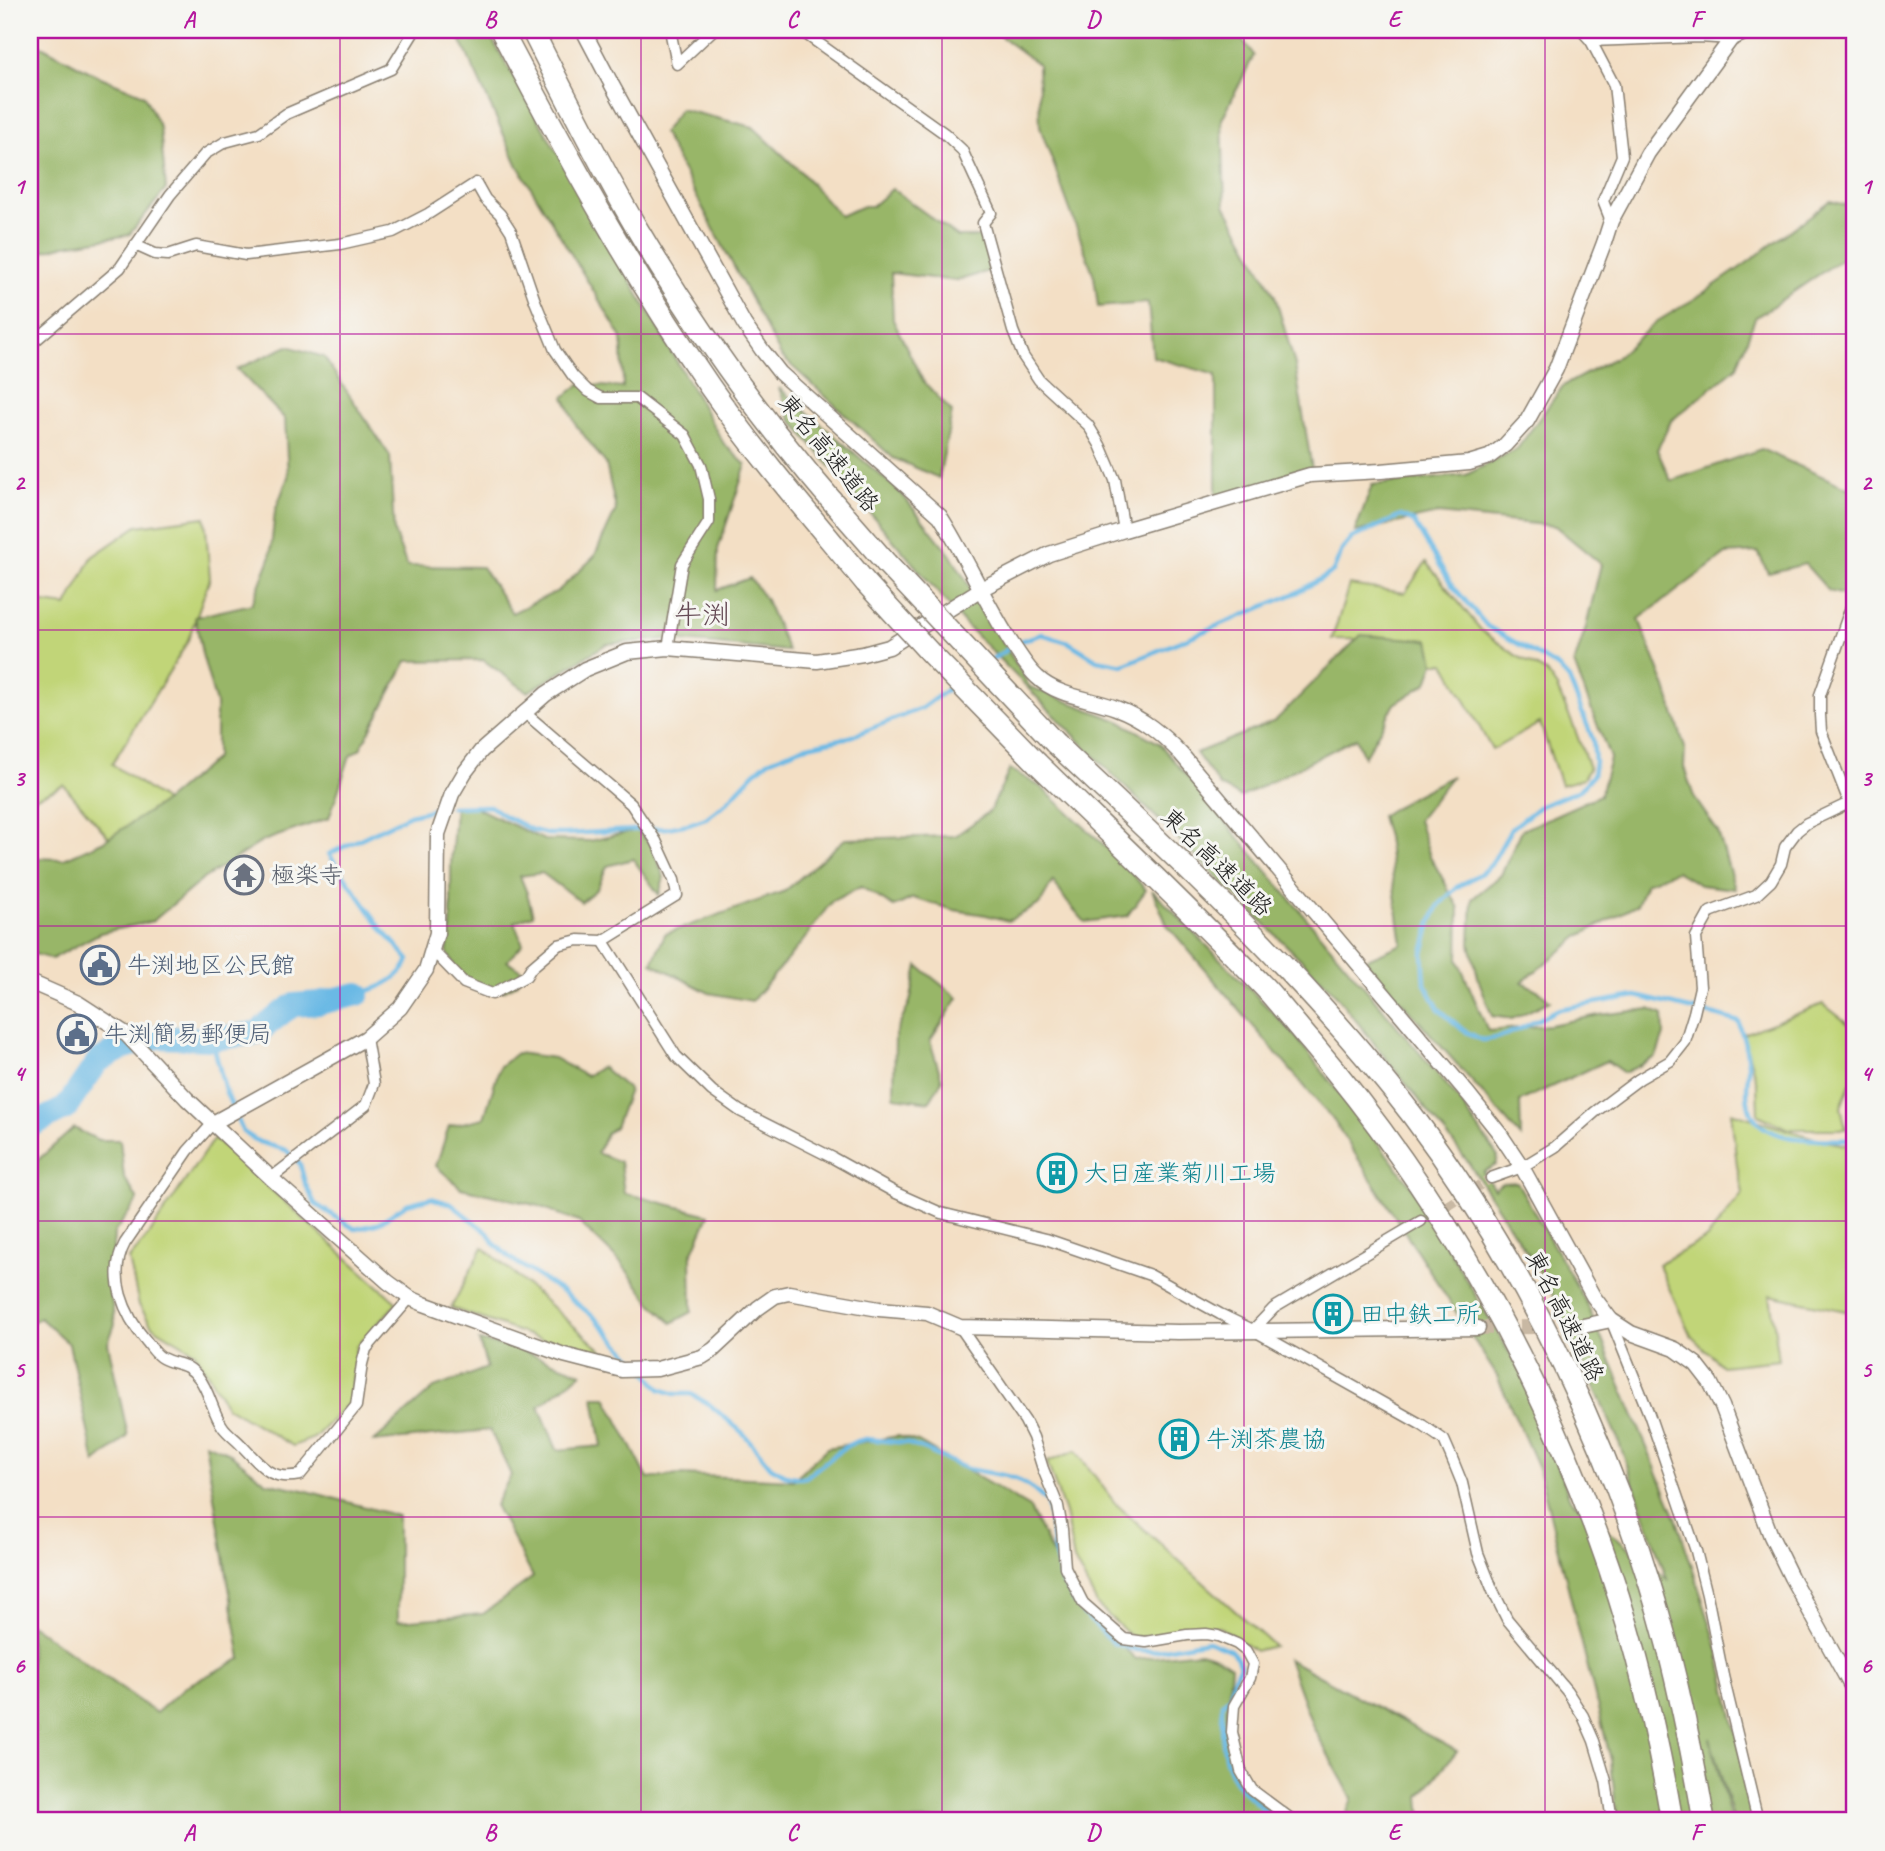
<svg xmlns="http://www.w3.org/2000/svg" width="1885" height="1851" viewBox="0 0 1885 1851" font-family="Caveat,'Klee One',sans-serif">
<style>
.green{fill:#c1d578;stroke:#6e784a;stroke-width:2}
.forest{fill:#98b668;stroke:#5a6942;stroke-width:2}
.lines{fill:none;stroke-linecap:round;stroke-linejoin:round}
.stream{stroke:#6bb9e5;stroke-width:4.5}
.river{stroke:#6bb9e5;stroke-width:24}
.minor-tunnel{stroke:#c8b8a3;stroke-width:10;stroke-dasharray:10 5;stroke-linecap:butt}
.tertiary-tunnel{stroke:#c8b8a3;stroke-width:14;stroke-dasharray:14 7;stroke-linecap:butt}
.minor-casing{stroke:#887e70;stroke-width:13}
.tertiary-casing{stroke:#887e70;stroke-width:17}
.motorway-casing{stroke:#887e70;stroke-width:24}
.minor{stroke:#fff;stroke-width:10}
.tertiary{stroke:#fff;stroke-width:14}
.motorway{stroke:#fff;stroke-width:21}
.motorway-bridge-casing{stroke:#887e70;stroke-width:24;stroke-linecap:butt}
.motorway-bridge{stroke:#fff;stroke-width:21}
.grid{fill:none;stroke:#b5179e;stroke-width:2;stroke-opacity:0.55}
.labels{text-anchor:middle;stroke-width:6;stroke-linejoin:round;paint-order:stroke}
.street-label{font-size:24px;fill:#1c1c1c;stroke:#f6f6f2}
.worship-label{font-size:24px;fill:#5b616d;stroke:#f6f6f2;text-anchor:start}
.service-label{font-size:24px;fill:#4e5e75;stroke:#f6f6f2;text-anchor:start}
.culture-label{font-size:24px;fill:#0d838f;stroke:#f6f6f2;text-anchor:start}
.quarter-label{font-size:28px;fill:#664b56;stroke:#f6f6f2}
.neatline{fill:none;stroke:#b5179e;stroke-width:2.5}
.grid-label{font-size:23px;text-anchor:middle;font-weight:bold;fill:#b5179e}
</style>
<rect width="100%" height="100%" fill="#f6f6f2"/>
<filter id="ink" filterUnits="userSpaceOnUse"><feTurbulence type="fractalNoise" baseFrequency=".0143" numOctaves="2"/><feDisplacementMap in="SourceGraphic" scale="14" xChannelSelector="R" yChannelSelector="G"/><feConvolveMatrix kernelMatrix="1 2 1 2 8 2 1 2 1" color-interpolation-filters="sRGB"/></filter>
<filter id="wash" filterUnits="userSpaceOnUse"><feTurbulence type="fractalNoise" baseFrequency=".00686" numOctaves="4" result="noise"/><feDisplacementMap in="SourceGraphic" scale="28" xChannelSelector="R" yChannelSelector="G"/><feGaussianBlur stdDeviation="1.57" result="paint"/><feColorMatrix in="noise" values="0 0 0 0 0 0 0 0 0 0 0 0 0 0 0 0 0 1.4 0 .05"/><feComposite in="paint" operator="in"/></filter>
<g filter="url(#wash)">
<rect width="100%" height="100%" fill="#f3dfc5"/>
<!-- green -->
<g class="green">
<polygon points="205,517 210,578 187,643 112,764 165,801 109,838 64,785 30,800 30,598 44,603 67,606 92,557 137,526"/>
<polygon points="1426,562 1481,630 1517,656 1546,672 1557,688 1574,727 1589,768 1583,779 1561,785 1540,723 1492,750 1445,663 1434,663 1425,640 1332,639 1349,585 1405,593"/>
<polygon points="1823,1004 1855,1029 1855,1084 1850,1084 1841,1107 1846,1129 1789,1129 1758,1115 1757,1084 1743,1034"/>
<polygon points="1731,1112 1817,1139 1855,1147 1855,1313 1770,1295 1779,1360 1722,1366 1691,1336 1658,1264 1707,1238 1743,1193 1737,1166"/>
<polygon points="214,1138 397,1303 356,1347 350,1402 314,1438 293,1446 227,1407 195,1352 152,1326 139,1305 129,1259 148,1236"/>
<polygon points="483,1247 606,1354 563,1347 451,1308"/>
<polygon points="1076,1451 1115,1503 1274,1646 1255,1651 1218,1626 1133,1638 1098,1606 1074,1560 1065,1513 1047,1462"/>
</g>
<!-- forest -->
<g class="forest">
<polygon points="456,30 487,30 724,444 746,465 718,549 717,590 750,578 766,600 788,651 664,639 607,644 528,692 483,660 407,661 360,749 350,756 329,818 263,841 203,879 153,921 100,933 52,959 30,953 30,858 64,859 102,842 165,801 216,758 216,704 202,654 195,617 252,604 270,558 275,511 288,477 285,419 237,369 288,346 324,357 390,456 394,532 407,566 482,567 512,613 558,591 594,557 616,510 606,464 576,425 564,397 580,384 623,388 622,338 518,166"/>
<polygon points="992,30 1159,30 1160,42 1236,31 1254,55 1222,119 1225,205 1275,296 1295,365 1312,469 1216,498 1216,375 1153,357 1148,303 1098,307 1094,276 1040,127 1038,64"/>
<polygon points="30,40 96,75 144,95 160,128 166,189 129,235 66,245 30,255"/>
<polygon points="680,109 753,127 801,172 840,216 863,206 872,206 892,189 958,237 980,237 986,247 989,271 956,281 891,273 893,320 923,381 952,412 939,478 893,458 781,356 663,133"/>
<polygon points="1830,201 1855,207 1855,250 1755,318 1737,367 1671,421 1657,450 1671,481 1761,449 1855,491 1855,598 1829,591 1805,564 1768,573 1758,552 1726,554 1639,619 1666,688 1685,748 1684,767 1694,797 1718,832 1735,889 1700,885 1676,871 1646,883 1637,905 1581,935 1522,982 1541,992 1550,1001 1512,1019 1492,1016 1479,981 1470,944 1472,899 1501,875 1522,830 1600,795 1610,758 1574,664 1586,627 1601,564 1555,526 1438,514 1355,532 1372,485 1466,475 1517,449 1563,386 1617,357 1656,322 1696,298 1744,265"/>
<polygon points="779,388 901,493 950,554 1030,687 1119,721 1159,743 1456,1096 1498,1157 1496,1165 1483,1172 1494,1189 1502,1183 1517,1182 1587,1304 1676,1517 1718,1648 1756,1821 1734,1821 1710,1738 1731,1821 1617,1821 1611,1761 1539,1470 1497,1376 1334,1121 1167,925 1152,890 1291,1031 1410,1184 1527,1383 1570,1499 1667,1579 1617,1437 1548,1285 1468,1162 1331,989 1119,781 962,621 791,420"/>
<polygon points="1361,635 1429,640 1434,663 1427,683 1395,704 1364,757 1356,738 1241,797 1220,786 1196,753 1275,721"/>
<polygon points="1010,769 1041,787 1119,859 1146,890 1127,916 1085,922 1067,902 1053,881 1040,904 1008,921 986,915 954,910 913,898 894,907 861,887 832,901 803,941 752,1001 709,993 652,963 665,934 785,891 845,839 955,836 990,811"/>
<polygon points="1452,776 1418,820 1430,856 1459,908 1458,960 1488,1031 1550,1025 1599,1015 1650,1009 1663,1015 1664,1035 1656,1057 1624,1073 1607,1061 1520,1101 1521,1137 1365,960 1402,944 1387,837 1381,816 1415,795"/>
<polygon points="473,806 544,840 590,841 637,830 651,845 664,877 659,895 633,859 607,866 597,889 581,902 542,873 520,876 527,893 533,915 514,922 523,944 507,961 523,971 517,984 503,991 481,989 457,971 447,952 451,924 451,864 455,807"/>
<polygon points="918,966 958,998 930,1041 942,1080 929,1102 894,1097 895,1035 910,1002"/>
<polygon points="517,1053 554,1058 586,1076 602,1067 629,1090 615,1127 607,1133 597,1153 620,1162 624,1193 709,1215 691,1256 692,1312 672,1323 652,1304 621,1263 579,1222 539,1206 461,1188 436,1166 449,1126 484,1118 500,1066"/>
<polygon points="74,1128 98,1140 120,1140 124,1177 138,1200 114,1233 112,1269 109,1283 115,1324 108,1343 128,1436 95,1463 69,1344 40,1318 30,1323 30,1167"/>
<polygon points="479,1341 518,1349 582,1373 539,1406 557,1450 602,1446 594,1397 606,1397 648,1479 679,1475 793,1480 827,1448 898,1436 918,1442 1029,1507 1078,1605 1136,1659 1200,1652 1217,1657 1231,1666 1226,1727 1238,1780 1281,1821 30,1821 30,1624 156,1713 186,1686 241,1659 205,1443 228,1452 266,1482 304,1490 398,1516 398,1621 483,1614 533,1577 495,1505 511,1475 490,1430 373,1442 434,1388 487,1368"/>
<polygon points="1288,1659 1457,1751 1420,1796 1422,1821 1344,1821 1352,1798 1313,1727"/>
</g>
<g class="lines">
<!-- stream -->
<g class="stream">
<path d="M 988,662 L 1020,641 L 1042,634 L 1068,642 L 1097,660 L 1123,665 L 1296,593 L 1333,572 L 1342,550 L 1352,538 L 1401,516 L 1414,522 L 1452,585 L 1487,626 L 1558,667 L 1569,679 L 1593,740 L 1595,762 L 1593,775 L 1580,790 L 1540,806 L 1511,829 L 1491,865 L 1480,874 L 1457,887 L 1439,905 L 1431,922 L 1423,953 L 1425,984 L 1439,1009 L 1463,1030 L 1482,1040 L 1497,1038 L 1520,1029 L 1559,1009 L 1636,996 L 1719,1016 L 1739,1022 C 1742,1036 1748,1051 1748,1064 C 1749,1077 1745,1090 1748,1102 C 1756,1148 1822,1138 1855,1140"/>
<polyline points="451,807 490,806 503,815 532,830 548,834 566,834 667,828 689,824 706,818 726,803 754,773 768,761 803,747 850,737 922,708 952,686"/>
<path d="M 358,994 C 378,989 401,980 409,960 L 382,929 L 329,854 L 410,815 L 443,807"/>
<polyline points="212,1039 225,1090 243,1132 259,1142 286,1150 300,1164 305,1183 315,1204 355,1229 377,1224 407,1204 431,1198 451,1204 488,1233 494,1243 510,1258 564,1293 595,1318 640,1366"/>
<path d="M 646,1372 L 660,1389 L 675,1394 L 691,1394 L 710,1405 L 744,1434 L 771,1467 L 785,1475 L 800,1478 L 806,1477 L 843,1448 L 855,1442 L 866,1439 L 906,1443 L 925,1450 L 967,1469 L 1002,1475 L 1017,1479 L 1035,1491 L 1047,1502 L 1055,1555 L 1063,1583 L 1080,1610 L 1113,1643 L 1136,1650 L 1153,1651 L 1208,1641 L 1230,1650 L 1237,1658 L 1240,1665 L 1233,1680 L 1230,1697 L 1222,1703 C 1222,1724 1221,1749 1229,1769 C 1238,1791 1261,1807 1278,1821"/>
</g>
<!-- river -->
<polyline class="river" points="30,1126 66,1108 98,1061 125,1047 158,1037 212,1039 257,1033 283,1012 294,1005 319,1003 358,994"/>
</g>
</g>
<g filter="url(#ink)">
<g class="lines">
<!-- minor-tunnel -->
<polyline class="minor-tunnel" points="1434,1214 1491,1178"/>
<!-- tertiary-tunnel -->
<polyline class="tertiary-tunnel" points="1478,1328 1583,1326"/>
<defs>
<g id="minor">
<polyline points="670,30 677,64 713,30"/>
<polyline points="800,30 944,133 962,150 991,213 983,223 1013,331 1023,356 1039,380 1088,425 1100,445 1115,480 1124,530"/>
<polyline points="1581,30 1591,41 1614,85 1622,156 1603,201 1611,221"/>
<polyline points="1591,41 1700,37 1731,39"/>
<polyline points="135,245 155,254 168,255 196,246 246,255 340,244 393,232 428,214 476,183 485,199 500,214 511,231 535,301 555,350 573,376 588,391 601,398 637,398 685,435 701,465 709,499 709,522 682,564 668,648"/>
<polyline points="30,345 120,268 170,195 205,154 225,142 259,133 286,114 391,69 415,30"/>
<polyline points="1855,596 1820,695 1820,715 1821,731 1855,817"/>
<polyline points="603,941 676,1056 712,1091 740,1111 833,1158 896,1193 941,1213 1046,1239 1150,1275 1220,1314 1253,1330 1422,1425 1444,1440 1451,1456 1462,1483 1478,1553 1493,1591 1507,1619 1567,1691 1583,1716 1594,1741 1606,1781 1612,1821"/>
<polyline points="433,951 464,983 492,994 526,976 531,968 558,945 578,940 603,941 677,895 674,880 656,841 631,804 524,712"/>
<path d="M 213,1123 L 188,1151 L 125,1243 C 107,1276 124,1315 147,1342 C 151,1347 156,1355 162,1358 C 177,1366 186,1361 199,1378 C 210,1392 212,1412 223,1427 C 228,1434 236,1439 242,1446 C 262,1466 269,1481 300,1475 L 356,1406 L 362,1364 L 366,1349 L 410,1298"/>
<polyline points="271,1178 366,1105 374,1084 366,1038"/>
<polyline points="1491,1178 1522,1167 1555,1147 1595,1112 1639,1079 1670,1061 1685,1042 1694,1013 1700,987 1696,937 1710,912 1756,895 1771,881 1781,864 1785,847 1797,831 1807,823 1849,803"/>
<polyline points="1611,1320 1649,1414 1696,1551 1707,1595 1723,1676 1758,1821"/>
<polyline points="960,1327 1025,1421 1033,1437 1043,1469 1058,1506 1062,1529 1065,1567 1083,1603 1124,1639 1146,1642 1187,1635 1206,1634 1218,1636 1237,1644 1246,1651 1253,1664 1250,1678 1234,1706 1232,1732 1241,1771 1252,1790 1291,1819"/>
<polyline points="1253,1330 1274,1308 1421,1221"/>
</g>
<g id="tertiary">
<path d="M 583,30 L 613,87 L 744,324 L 762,350 L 780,373 L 940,516 C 967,558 986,605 1014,647 C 1021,657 1028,669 1037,677 C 1058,697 1090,698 1116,708 C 1143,718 1162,734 1181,754 L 1469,1095 L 1500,1134 L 1522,1167 L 1593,1296 L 1611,1320 L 1631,1333 L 1675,1349 L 1696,1364 L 1710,1382 L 1722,1406 L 1771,1536 L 1791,1577 L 1855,1693"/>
<polyline points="30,982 78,1003 126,1034 187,1099 271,1178 388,1282 410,1298 424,1304 564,1355 622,1370 657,1369 702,1357 713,1350 758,1308 775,1296 789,1293 879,1309 927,1313 960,1327 1178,1332 1478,1328"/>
<polyline points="213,1123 366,1038 400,1008 426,970 437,933 438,834 452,794 465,772 481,751 546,694 585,669 627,652 668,648 817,661 863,654 889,647 981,589 1049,554 1124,530 1310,475 1381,471 1469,463 1489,457 1505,445 1527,421 1556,369 1604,243 1611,221 1648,153 1731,39 1750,30"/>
<polyline points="1583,1326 1611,1320"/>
</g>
<g id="motorway">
<path d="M 501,30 C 565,152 631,273 710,387 C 758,456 813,519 866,583"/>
<path d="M 532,30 C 565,96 599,163 636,227 C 687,313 746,398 810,475 C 835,505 861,534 886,563"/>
<path d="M 1055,743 C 1180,861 1308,978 1413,1116 C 1528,1269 1618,1459 1667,1644 C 1682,1703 1694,1762 1704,1821"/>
<path d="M 1037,763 C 1114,838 1193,912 1267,990 C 1282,1007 1297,1026 1312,1043 C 1437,1190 1533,1358 1599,1539 C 1632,1629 1656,1727 1672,1821"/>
</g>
</defs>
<!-- minor casing -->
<use href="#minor" class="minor-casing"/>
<!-- tertiary casing -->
<use href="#tertiary" class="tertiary-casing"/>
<!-- motorway casing -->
<use href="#motorway" class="motorway-casing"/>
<!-- minor -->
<use href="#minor" class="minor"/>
<!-- tertiary -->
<use href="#tertiary" class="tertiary"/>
<!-- motorway -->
<use href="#motorway" class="motorway"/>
<defs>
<g id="motorway-bridge">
<polyline points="886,563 1055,743"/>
<polyline points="866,583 932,655 1037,763"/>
</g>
</defs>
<!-- motorway-bridge casing -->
<use href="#motorway-bridge" class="motorway-bridge-casing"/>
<!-- motorway-bridge -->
<use href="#motorway-bridge" class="motorway-bridge"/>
</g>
</g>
<!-- grid -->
<path class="grid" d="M 340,30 L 340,1821M 641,30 L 641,1821M 942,30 L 942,1821M 1244,30 L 1244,1821M 1545,30 L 1545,1821M 30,334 L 1855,334M 30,630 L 1855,630M 30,926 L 1855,926M 30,1221 L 1855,1221M 30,1517 L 1855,1517"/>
<!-- icons -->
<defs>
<symbol id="temple-ring" viewBox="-11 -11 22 22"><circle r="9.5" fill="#f6f6f2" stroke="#6b7280" stroke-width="1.5"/><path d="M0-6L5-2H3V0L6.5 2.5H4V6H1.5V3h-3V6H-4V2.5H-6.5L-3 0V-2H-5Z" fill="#6b7280"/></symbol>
<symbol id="civic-ring" viewBox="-11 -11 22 22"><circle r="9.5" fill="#f6f6f2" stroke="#5c6f8a" stroke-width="1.5"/><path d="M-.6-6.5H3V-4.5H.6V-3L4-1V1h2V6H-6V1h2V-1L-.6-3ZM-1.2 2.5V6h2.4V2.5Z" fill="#5c6f8a"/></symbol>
<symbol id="building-ring" viewBox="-11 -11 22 22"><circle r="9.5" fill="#f6f6f2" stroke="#0f9aa8" stroke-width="1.5"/><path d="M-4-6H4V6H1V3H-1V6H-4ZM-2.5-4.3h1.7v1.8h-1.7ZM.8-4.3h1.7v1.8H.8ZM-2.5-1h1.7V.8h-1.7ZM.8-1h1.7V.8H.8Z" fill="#0f9aa8"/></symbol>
</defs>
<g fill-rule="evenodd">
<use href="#temple-ring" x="222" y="853" width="44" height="44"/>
<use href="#civic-ring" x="78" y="943" width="44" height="44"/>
<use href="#civic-ring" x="55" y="1012" width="44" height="44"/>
<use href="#building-ring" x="1035" y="1151" width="44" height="44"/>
<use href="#building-ring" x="1311" y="1292" width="44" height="44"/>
<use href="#building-ring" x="1157" y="1417" width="44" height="44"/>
</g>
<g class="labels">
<!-- street labels -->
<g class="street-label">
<text transform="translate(829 453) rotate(51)" y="8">東名高速道路</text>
<text transform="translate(1217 862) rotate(44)" y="8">東名高速道路</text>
<text transform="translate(1565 1316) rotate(63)" y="8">東名高速道路</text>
</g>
<!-- worship labels -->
<g class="worship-label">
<text x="271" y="883">極楽寺</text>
</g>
<!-- service labels -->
<g class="service-label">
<text x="127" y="973">牛渕地区公民館</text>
<text x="104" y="1042">牛渕簡易郵便局</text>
</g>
<!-- culture labels -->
<g class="culture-label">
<text x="1084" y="1181">大日産業菊川工場</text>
<text x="1360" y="1322">田中鉄工所</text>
<text x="1206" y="1447">牛渕茶農協</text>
</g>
<!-- quarter labels -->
<g class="quarter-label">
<text x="702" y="624">牛渕</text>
</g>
</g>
<!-- margin -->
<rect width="1885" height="1851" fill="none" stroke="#f6f6f2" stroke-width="77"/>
<rect x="38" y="38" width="1808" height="1774" class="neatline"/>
<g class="grid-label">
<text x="189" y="27">A</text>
<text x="490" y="27">B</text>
<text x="792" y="27">C</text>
<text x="1093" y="27">D</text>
<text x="1394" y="27">E</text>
<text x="1696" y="27">F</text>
<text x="19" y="194">1</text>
<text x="1866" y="194">1</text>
<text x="19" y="490">2</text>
<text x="1866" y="490">2</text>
<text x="19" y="786">3</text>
<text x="1866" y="786">3</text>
<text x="19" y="1081">4</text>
<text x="1866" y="1081">4</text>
<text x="19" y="1377">5</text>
<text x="1866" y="1377">5</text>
<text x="19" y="1673">6</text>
<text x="1866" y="1673">6</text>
<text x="189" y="1840">A</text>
<text x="490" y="1840">B</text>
<text x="792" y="1840">C</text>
<text x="1093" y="1840">D</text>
<text x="1394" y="1840">E</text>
<text x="1696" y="1840">F</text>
</g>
</svg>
